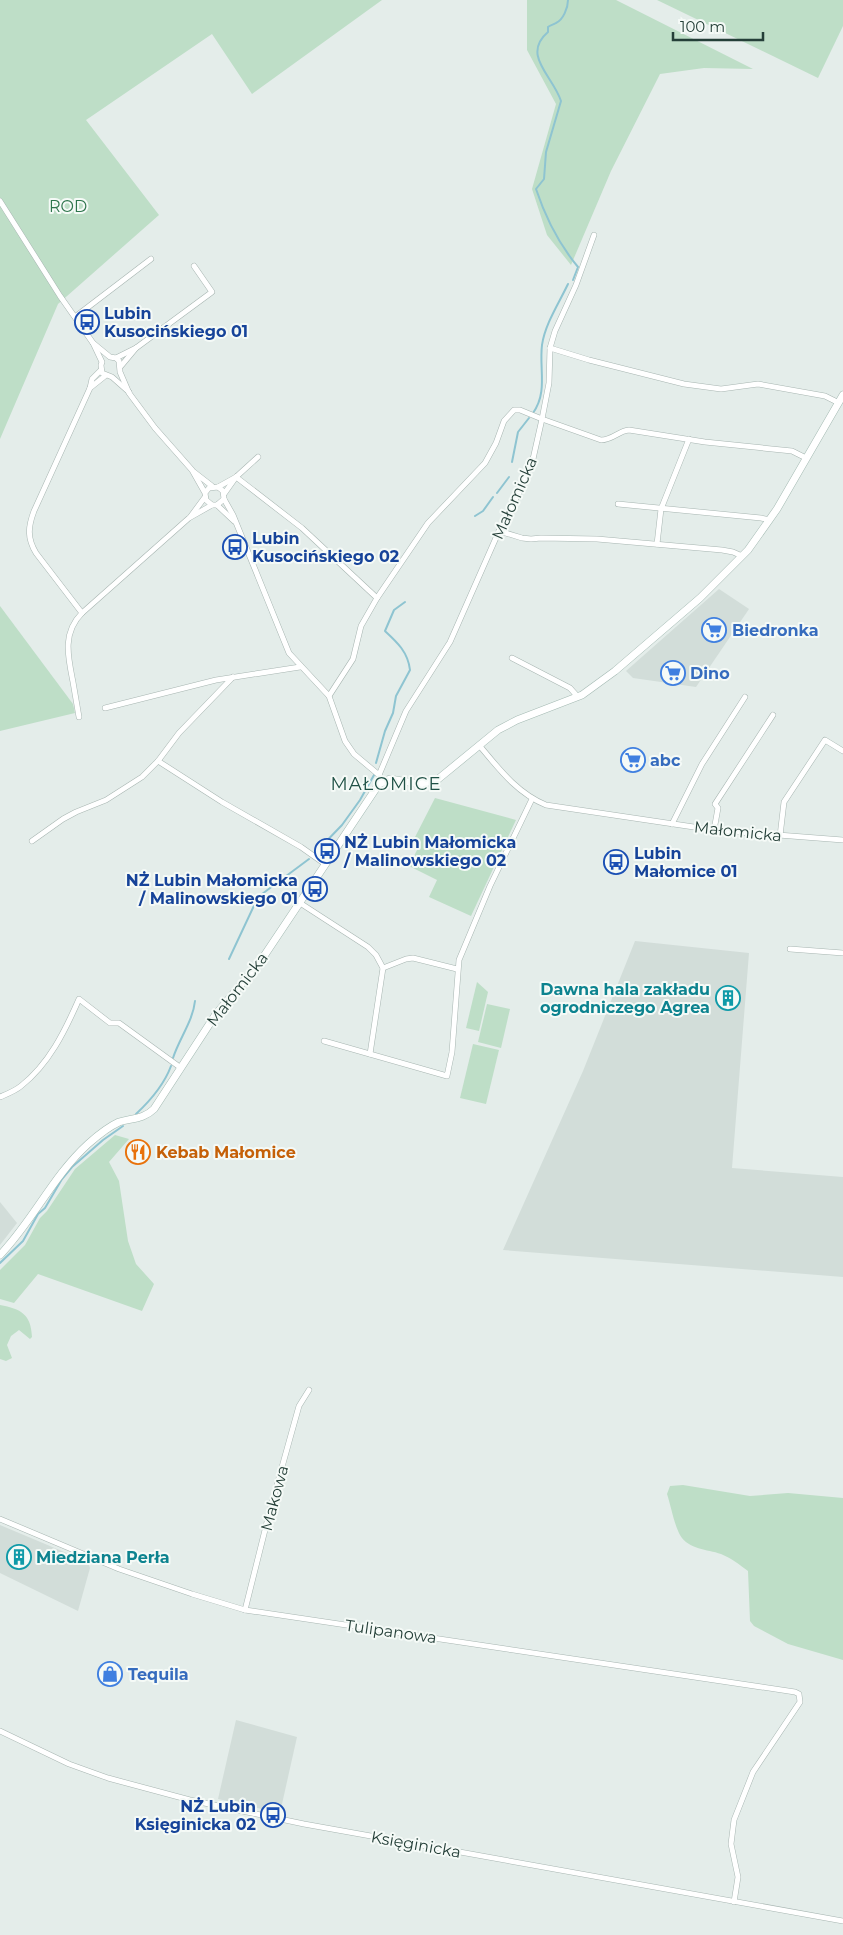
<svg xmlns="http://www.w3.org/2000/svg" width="843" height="1935" viewBox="0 0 843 1935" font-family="Montserrat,sans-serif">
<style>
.built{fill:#d2ddd9}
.green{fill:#bedec7}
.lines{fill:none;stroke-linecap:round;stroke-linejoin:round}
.stream{stroke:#8ec4d1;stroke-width:2}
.street-casing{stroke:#a7b5b1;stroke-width:6}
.secondary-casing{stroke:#a3b9b2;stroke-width:8}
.street{stroke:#fff;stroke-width:5}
.secondary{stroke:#fff;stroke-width:7}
.labels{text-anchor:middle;stroke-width:4;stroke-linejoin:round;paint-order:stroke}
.park-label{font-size:16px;fill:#2e754c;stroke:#f5faf7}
.transit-label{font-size:16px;font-weight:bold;fill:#164399;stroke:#f5faf7;text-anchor:start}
.street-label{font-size:16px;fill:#243f38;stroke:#f5faf7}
.shop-label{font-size:16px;font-weight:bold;fill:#366cbe;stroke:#f5faf7;text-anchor:start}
.culture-label{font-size:16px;font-weight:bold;fill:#0d838f;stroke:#f5faf7;text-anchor:end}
.food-label{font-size:16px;font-weight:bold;fill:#c56008;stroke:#f5faf7;text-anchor:start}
.neighbourhood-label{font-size:18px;letter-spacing:1px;fill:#205146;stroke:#f5faf7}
</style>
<rect width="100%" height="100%" fill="#e4edea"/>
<!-- built -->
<g class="built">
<polygon points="719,589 749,609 696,687 633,678 626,671"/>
<polygon points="635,941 749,953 732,1168 843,1177 843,1277 503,1250 583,1071"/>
<polygon points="0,1202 17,1223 0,1245"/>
<polygon points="0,1525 88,1562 90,1568 78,1611 0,1573"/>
<polygon points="236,1720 297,1737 280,1813 218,1799"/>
</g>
<!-- green -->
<g class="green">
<polygon points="0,0 382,0 252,94 212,34 86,120 159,215 58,304 0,439"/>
<polygon points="527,0 616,0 753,69 704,68 660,74 611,171 571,265 547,235 532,189 556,104 527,50"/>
<polygon points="657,0 843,0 843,26 818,78"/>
<polygon points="0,606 73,704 75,713 0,731"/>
<polygon points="435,798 516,820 471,916 429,897 437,880 409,866 421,842 414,839"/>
<polygon points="477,982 488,992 479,1031 466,1028"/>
<polygon points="487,1004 510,1009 501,1048 478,1042"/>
<polygon points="473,1044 499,1050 486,1104 460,1098"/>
<polygon points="115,1135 129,1139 109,1162 119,1181 128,1241 136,1264 154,1284 142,1311 38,1274 14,1303 0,1299 0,1270 25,1245 40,1218 47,1211 75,1169"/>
<path d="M 0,1305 C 21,1309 31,1314 32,1337 L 30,1339 L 19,1330 L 11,1336 L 7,1345 L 12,1358 L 6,1361 L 0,1359 Z"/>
<path d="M 683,1485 L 750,1496 L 788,1493 L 843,1498 L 843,1660 L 788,1644 L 754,1626 L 750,1621 L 748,1571 C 740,1565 731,1558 721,1554 C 707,1549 689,1550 680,1535 C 674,1524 671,1506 667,1494 L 670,1486 Z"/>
</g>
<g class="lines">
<!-- stream -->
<g class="stream">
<path d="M 568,0 C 568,8 563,20 556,23 C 553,25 550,25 548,27 L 548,32 C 521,55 553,76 561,101 L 546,152 L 544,179 L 536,189 C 546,219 558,243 578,267 L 573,280"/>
<path d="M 533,413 C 548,392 539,369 542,345 C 545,324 559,303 568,284"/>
<polyline points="512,462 518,432 529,418"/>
<polyline points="497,493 509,477"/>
<polyline points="475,516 483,511 493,497"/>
<path d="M 376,763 L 385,731 L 393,713 L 396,696 L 410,670 C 408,652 397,642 385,631 L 394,610 L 405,602"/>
<polyline points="315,853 342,825 360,800 374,775"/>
<polyline points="229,959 258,897 309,859"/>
<path d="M 173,1058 C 179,1039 193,1021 195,1001"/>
<path d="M 136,1114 C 151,1100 164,1085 171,1066"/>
<polyline points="0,1263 23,1241 38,1214 45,1208 62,1179 72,1167 103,1140 123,1126"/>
</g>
<defs>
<g id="street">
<polyline points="0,201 60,296 93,343 102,362 101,365 102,373 112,377 129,392"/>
<polyline points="75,317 151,259"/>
<polyline points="93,343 110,357 116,358 119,361 120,372 129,393 155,428 192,470 205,493 206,500 212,505 217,505 224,499 223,491 218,487 209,488 205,493"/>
<polyline points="550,348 589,360 684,384 721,389 758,384 825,396 839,403"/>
<polyline points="116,358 136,348 212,292 194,266"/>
<polyline points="121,366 136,348"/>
<polyline points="90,388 105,376"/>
<polyline points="194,472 212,486"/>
<polyline points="236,477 302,528 377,598"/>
<polyline points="218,487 236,477 258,457"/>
<polyline points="224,494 236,477"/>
<polyline points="224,499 233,515 289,653 329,696 345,741 354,754 379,775 382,781"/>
<polyline points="618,504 761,518 770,520"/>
<polyline points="217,505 234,521"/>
<polyline points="191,516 205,497"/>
<polyline points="499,531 522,538 531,539 541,538 597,539 722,550 733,552 742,556"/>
<polyline points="657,544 661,509 689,439"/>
<path d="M 82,613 L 36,553 C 27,538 28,527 34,511 L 90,388 L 92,379 L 101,370"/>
<polyline points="512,658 570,688 578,697"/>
<path d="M 329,696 L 353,659 L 361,626 L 377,598 L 428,523 L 485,463 L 496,443 L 504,421 L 514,410 L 520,410 L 542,419 L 601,440 C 613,440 618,431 629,430 L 705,442 L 792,451 L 806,458"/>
<polyline points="105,708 216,680 300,667"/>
<path d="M 79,717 C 77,705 75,694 73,682 C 68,657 62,633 82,613 L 189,518 L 212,505"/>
<path d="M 479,745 C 499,769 517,793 546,805 L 714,830 L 843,840"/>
<polyline points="158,761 222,802 301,847 325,864"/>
<polyline points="379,775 406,711 450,642 499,531 522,487 533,459 542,419 549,383 550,348 555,331 576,285 594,235"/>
<polyline points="672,824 702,764 745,697"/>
<polyline points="714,830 718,808 715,804 773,715"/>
<polyline points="780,836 784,802 825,740 843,751"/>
<polyline points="32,841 63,819 76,812 106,800 142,777 158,761 179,733 233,677"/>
<polyline points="300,903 368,947 376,955 383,968 370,1054"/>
<polyline points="790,949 843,953"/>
<polyline points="383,968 406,959 413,958 457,969"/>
<polyline points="324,1041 447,1076 452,1052 459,960 490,886 532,799"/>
<path d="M 0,1097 C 7,1094 15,1091 21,1086 C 49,1064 65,1031 79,999 L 110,1023 L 119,1023 L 181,1068"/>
<polyline points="0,1519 119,1569 192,1594 245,1610 795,1692 799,1694 800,1702 753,1772 734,1820 731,1844 738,1877 734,1902"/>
<polyline points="245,1610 270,1510 299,1406 309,1390"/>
<polyline points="0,1731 69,1764 108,1778 190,1800 304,1824 843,1921"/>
</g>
<path id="secondary" d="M 0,1255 C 33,1221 52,1177 88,1144 C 97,1136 108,1127 119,1122 C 132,1118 144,1119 154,1109 L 216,1014 L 260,962 L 379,784 L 390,779 L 420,784 L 437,780 L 498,730 L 517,720 L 582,695 L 615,671 L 700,598 L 748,550 L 777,509 L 843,395"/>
</defs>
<!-- street casing -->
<use href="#street" class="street-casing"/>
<!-- secondary casing -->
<use href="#secondary" class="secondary-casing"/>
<!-- street -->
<use href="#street" class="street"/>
<!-- secondary -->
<use href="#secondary" class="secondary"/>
</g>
<!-- icons -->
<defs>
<symbol id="bus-ring" viewBox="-11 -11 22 22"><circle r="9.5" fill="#f5faf7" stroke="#1a4fb4" stroke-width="1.5"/><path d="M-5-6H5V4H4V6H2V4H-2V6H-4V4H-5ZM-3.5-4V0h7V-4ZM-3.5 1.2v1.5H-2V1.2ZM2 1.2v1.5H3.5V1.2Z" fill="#1a4fb4"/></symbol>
<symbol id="supermarket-ring" viewBox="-11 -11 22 22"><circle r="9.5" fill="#f5faf7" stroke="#3f7fe0" stroke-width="1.5"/><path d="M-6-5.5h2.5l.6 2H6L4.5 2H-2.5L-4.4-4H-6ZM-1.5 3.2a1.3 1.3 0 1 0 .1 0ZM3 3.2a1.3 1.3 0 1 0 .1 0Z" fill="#3f7fe0"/></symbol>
<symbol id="building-ring" viewBox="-11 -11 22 22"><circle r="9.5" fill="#f5faf7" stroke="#0f9aa8" stroke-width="1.5"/><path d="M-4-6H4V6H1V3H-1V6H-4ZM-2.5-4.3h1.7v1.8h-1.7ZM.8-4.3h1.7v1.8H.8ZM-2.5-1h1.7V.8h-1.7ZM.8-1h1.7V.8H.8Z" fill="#0f9aa8"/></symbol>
<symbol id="restaurant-ring" viewBox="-11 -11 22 22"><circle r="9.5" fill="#f5faf7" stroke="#e8710a" stroke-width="1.5"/><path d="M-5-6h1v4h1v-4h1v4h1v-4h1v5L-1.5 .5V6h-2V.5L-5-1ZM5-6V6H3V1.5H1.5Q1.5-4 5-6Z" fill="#e8710a"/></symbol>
<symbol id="shop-ring" viewBox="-11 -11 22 22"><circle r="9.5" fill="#f5faf7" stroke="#3f7fe0" stroke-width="1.5"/><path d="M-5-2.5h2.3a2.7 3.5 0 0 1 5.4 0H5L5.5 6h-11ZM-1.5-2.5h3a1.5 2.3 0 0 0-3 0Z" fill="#3f7fe0"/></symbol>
</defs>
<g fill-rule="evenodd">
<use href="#bus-ring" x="73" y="308" width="28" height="28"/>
<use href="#bus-ring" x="221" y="533" width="28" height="28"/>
<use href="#supermarket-ring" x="700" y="616" width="28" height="28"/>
<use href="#supermarket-ring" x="659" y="659" width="28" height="28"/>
<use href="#supermarket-ring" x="619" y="746" width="28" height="28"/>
<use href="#bus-ring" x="313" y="837" width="28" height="28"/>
<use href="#bus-ring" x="602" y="848" width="28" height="28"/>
<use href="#bus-ring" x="301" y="875" width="28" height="28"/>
<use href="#building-ring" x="714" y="984" width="28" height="28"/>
<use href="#restaurant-ring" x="124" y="1138" width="28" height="28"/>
<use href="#building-ring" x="5" y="1543" width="28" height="28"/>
<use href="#shop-ring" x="96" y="1660" width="28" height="28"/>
<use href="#bus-ring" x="259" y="1801" width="28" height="28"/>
</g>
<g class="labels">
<!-- park labels -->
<g class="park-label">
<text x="68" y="212">ROD</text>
</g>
<!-- transit labels -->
<g class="transit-label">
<text x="104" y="319">Lubin<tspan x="104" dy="18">Kusocińskiego 01</tspan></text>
<text x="252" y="544">Lubin<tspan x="252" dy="18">Kusocińskiego 02</tspan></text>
<text x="344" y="848">NŻ Lubin Małomicka<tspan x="344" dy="18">/ Malinowskiego 02</tspan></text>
<text x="634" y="859">Lubin<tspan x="634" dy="18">Małomice 01</tspan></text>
<text x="298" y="886" text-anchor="end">NŻ Lubin Małomicka<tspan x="298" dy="18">/ Malinowskiego 01</tspan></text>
<text x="256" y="1812" text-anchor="end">NŻ Lubin<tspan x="256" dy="18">Księginicka 02</tspan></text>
</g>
<!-- street labels -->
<g class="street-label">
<text transform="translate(514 498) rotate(-66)" y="6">Małomicka</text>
<text transform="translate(738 831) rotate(6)" y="6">Małomicka</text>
<text transform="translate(237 989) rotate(-52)" y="6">Małomicka</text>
<text transform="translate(274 1498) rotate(-75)" y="6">Makowa</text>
<text transform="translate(391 1631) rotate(8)" y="6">Tulipanowa</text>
<text transform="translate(416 1844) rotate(10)" y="6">Księginicka</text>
</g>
<!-- shop labels -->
<g class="shop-label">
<text x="732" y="636">Biedronka</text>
<text x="690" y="679">Dino</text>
<text x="650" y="766">abc</text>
<text x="128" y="1680">Tequila</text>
</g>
<!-- culture labels -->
<g class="culture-label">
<text x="710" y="995">Dawna hala zakładu<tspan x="710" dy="18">ogrodniczego Agrea</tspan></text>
<text x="36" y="1563" text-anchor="start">Miedziana Perła</text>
</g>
<!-- food labels -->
<g class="food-label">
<text x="156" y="1158">Kebab Małomice</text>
</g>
<!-- neighbourhood labels -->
<g class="neighbourhood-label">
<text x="386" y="790">MAŁOMICE</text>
</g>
</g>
<!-- scale -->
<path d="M673 32v8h90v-8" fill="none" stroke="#243f38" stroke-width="2.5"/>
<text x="680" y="32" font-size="15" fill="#243f38" stroke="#f5faf7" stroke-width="4" paint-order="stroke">100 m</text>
</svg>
